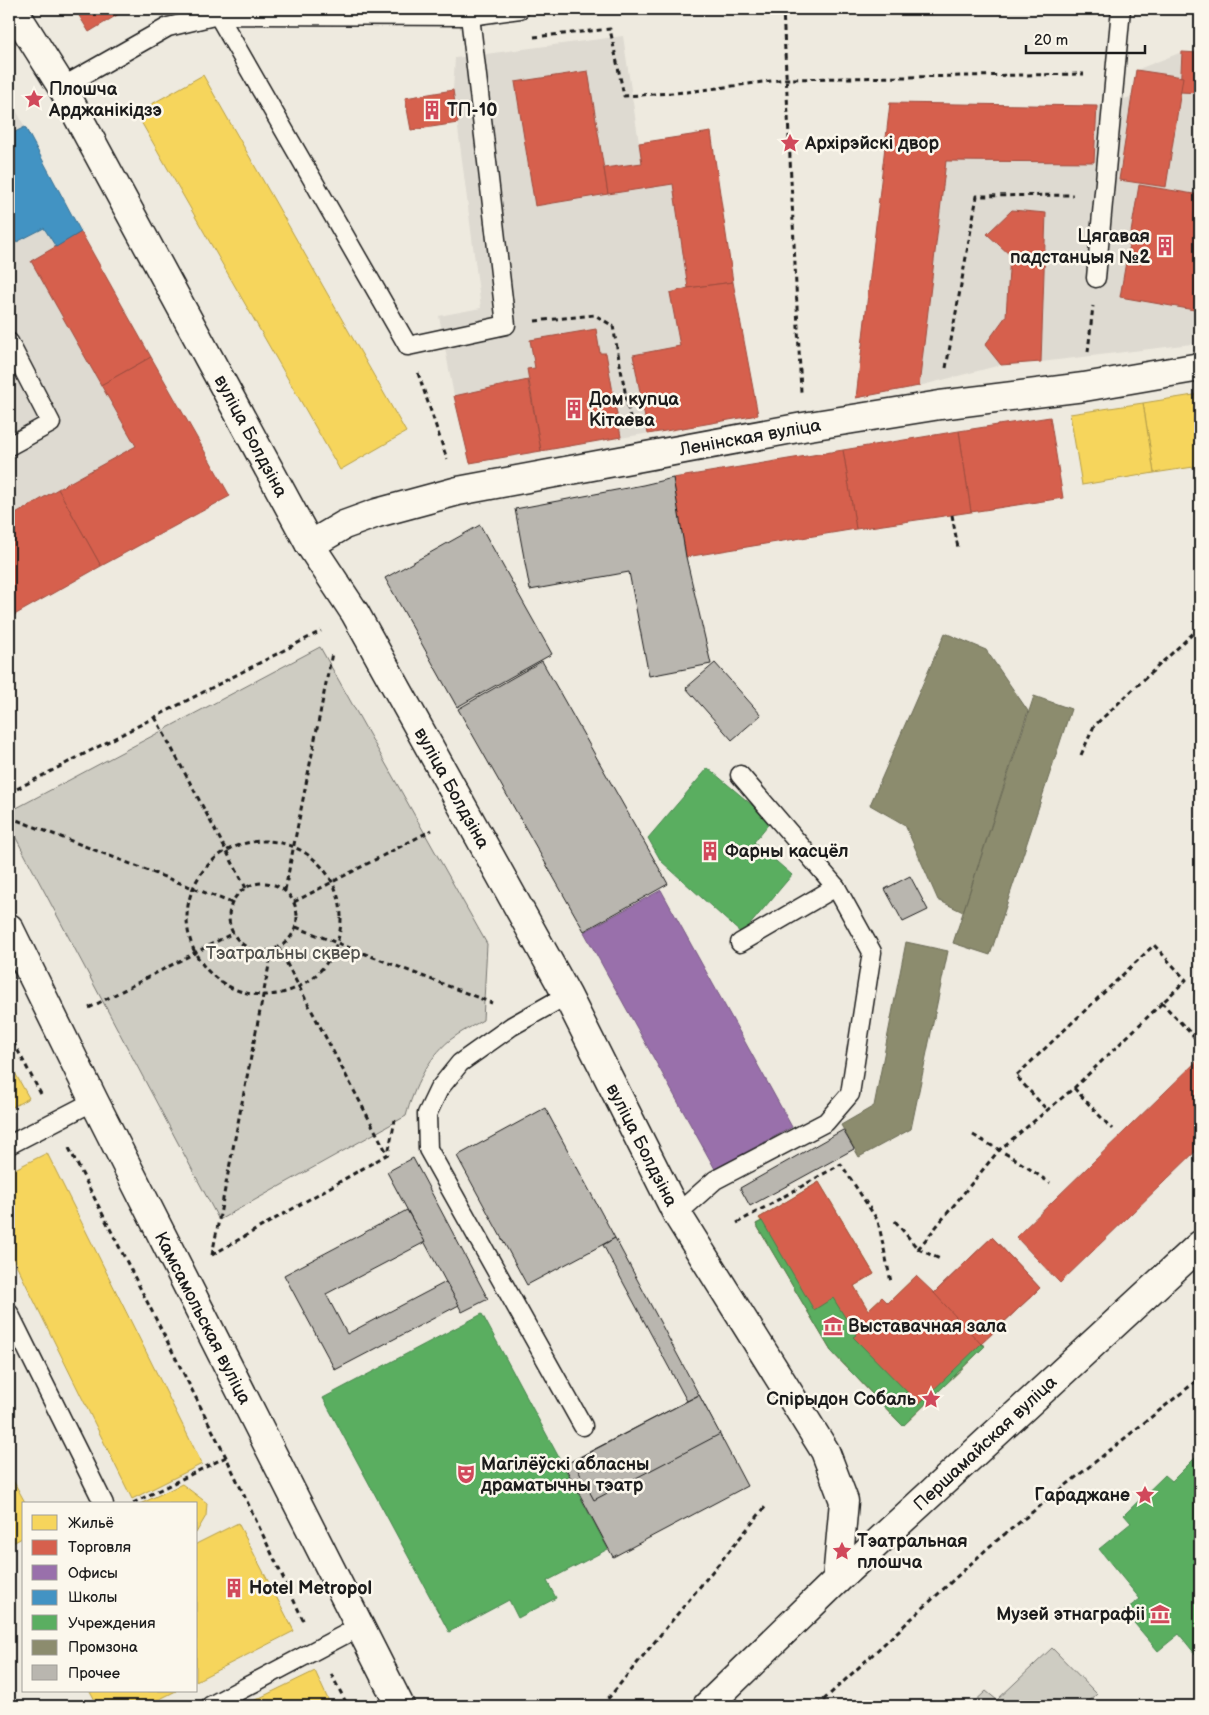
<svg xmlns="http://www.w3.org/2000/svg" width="1209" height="1715" viewBox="0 0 1209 1715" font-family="'Balsamiq Sans',sans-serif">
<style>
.built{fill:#dedad1}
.green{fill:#ceccc2;stroke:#75746f}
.homes{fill:#f6d55c;stroke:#b59e49}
.shops{fill:#d6604d;stroke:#9e4c3e}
.offices{fill:#9970ab;stroke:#745780}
.schools{fill:#4393c3;stroke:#376f91}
.public{fill:#5aae61;stroke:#47824c}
.industry{fill:#8c8c6e;stroke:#6a6a55}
.building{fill:#b9b6af;stroke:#1c1c1c}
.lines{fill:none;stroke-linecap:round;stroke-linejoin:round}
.lane-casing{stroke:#1c1c1c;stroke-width:21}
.street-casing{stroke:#1c1c1c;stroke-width:31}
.primary-casing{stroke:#1c1c1c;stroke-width:31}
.path{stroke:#1c1c1c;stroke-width:3;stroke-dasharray:5 4;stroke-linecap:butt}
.lane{stroke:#fbf7ec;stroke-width:18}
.street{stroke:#fbf7ec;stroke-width:28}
.primary{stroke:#fbf7ec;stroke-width:28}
.labels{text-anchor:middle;stroke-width:5;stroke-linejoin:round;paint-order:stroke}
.poi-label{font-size:18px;font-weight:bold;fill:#1c1c1c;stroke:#fbf7ec;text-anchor:start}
.street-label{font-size:18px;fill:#1c1c1c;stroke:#fbf7ec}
.park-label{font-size:18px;fill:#51514e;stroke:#fbf7ec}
</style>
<rect width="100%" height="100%" fill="#eeeadf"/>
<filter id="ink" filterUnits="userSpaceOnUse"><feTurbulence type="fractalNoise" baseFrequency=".02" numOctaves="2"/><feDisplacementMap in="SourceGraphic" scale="10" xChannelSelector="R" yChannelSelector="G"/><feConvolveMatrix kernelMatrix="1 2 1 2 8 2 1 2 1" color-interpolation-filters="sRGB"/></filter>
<g filter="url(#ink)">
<!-- built -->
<g class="built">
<polygon points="623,36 639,143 711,132 733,282 758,415 470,463 454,396 439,316 481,308 453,90 455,58"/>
<polygon points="1182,52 1200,53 1200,343 1041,362 1001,365 919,386 856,398 890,103 1097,106 1131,97 1136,70"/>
<polygon points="9,97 81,232 215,503 9,618"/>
</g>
<!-- green -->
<g class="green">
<path d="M 320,647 L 487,944 L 483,1020 C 473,1026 460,1032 450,1040 C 427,1059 414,1088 406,1116 L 219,1220 L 9,825 L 9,812 Z"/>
<polygon points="1052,1648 1097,1694 1084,1706 970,1706 986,1691 997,1700"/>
</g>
<!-- homes -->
<g class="homes">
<polygon points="203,75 406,432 340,470 136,113"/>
<polygon points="1200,394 1200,466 1154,473 1143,403"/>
<polygon points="1143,403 1154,473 1082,485 1070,414"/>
<polygon points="9,1062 29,1098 9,1109"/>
<polygon points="47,1153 202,1464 132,1499 9,1250 9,1172"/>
<polygon points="819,1182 874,1274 814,1310 759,1218"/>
<polygon points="916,1276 981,1344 919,1404 853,1337"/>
<polygon points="854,1286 868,1310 874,1316 856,1335 833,1298"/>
<polygon points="882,1297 926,1341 911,1355 868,1310"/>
<polygon points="9,1473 26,1504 24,1504 24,1537 9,1545"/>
<polygon points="182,1484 207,1503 206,1516 196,1533 196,1504 140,1504"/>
<polygon points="238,1523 294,1631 196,1681 196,1544"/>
<polygon points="315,1671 331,1706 243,1706"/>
<polygon points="90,1691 176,1691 146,1706 98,1706"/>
</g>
<!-- shops -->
<g class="shops">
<polygon points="75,9 127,9 89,32"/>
<polygon points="1182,52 1200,53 1200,93 1180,92"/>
<polygon points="1136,70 1183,77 1166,187 1119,180"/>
<polygon points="588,71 608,194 535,206 515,82"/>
<polygon points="453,90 458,123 411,130 405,98"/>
<polygon points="890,103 1097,106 1094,162 946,161 919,386 856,398"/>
<polygon points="711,132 733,282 688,288 673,184 608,194 604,168 642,163 639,143"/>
<polygon points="1139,185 1200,195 1200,311 1120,297"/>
<polygon points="1012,210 1046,213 1041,362 1001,365 985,345 1006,316 1010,255 987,234"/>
<polygon points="81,232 151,357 101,385 31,261"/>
<polygon points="733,282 758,415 648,434 633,355 680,346 670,293 688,288"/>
<polygon points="596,329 600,353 606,353 621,437 541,451 527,369 535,368 530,340"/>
<polygon points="151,357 230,496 101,566 58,489 136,446 101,385"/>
<polygon points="528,380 541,451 470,463 454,396"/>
<polygon points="1050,417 1063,498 971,512 959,431"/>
<polygon points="959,431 971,512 856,529 843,450"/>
<polygon points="843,450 856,529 686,557 673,478"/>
<polygon points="58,489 101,566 9,618 9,518"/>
<polygon points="1200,1058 1200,1147 1060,1283 1016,1237"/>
<polygon points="819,1182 874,1274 854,1286 868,1310 882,1297 888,1303 916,1276 934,1293 992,1237 1040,1288 981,1344 985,1346 903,1426 831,1351 756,1224 762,1221 759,1218"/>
<polygon points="992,1237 1040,1288 981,1344 934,1293"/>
</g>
<!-- offices -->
<polygon class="offices" points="661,890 792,1127 715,1169 584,932"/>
<!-- schools -->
<polygon class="schools" points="25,127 81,232 56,247 44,228 9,246 9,135"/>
<!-- public -->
<g class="public">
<polygon points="708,768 771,821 754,842 792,875 742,934 661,861 648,838"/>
<polygon points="762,1221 814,1310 833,1298 856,1335 853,1337 919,1404 981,1344 985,1346 903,1426 831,1351 756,1224"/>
<polygon points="482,1314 608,1549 547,1581 556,1598 518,1618 509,1600 449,1632 323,1398"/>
<polygon points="1199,1454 1200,1455 1200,1660 1179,1634 1158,1651 1124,1611 1140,1599 1099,1549 1131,1523 1124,1515 1165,1475 1172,1481"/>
</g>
<!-- industry -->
<g class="industry">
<polygon points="945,633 986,650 1028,711 963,912 938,900 905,825 870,805"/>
<polygon points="1034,696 1071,709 990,955 953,943"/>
<polygon points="906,942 948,951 911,1129 859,1157 841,1125 874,1106"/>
</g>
<!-- building -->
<g class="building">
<polygon points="673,478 686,557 711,664 649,676 629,572 530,590 515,509 643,485"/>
<polygon points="480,525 552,654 457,707 385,578"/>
<polygon points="542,661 668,884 584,931 458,709"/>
<polygon points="715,663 761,715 732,740 686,688"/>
<polygon points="910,876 928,910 903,922 885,889"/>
<polygon points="545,1108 615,1238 527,1285 457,1156"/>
<polygon points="843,1130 854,1149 750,1206 740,1188"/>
<polygon points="413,1158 488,1299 462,1312 387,1172"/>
<polygon points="407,1210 425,1242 326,1294 347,1334 446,1282 459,1305 335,1370 284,1275"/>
<polygon points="615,1238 699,1395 687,1401 603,1245"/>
<polygon points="699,1395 747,1486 613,1557 564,1465"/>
<polygon points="699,1395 720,1434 594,1500 573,1461"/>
</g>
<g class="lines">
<defs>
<g id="lane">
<polyline points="218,15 408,346 506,325 470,16"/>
<polyline points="62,87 168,27 218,15 470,16 520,9"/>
<polyline points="1096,278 1121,9"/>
<polyline points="9,342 51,423 9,446"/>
<polyline points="740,943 836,887"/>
<polyline points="567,995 512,1026 460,1063 439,1089 427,1114 428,1149 583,1426"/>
<polyline points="9,1145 94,1101"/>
<polyline points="677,1214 715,1180 826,1122 850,1094 872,952 836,887 740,775"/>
<polyline points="9,1313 104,1504"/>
<polyline points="210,1706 359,1627"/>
</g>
<g id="street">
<polyline points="310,545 344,525 377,513 458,491 803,427 940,405 1084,387 1200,367"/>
<polyline points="837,1580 1200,1245"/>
</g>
<g id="primary">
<polyline points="13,9 62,87 310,545 355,613 567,995 677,1214 825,1451 844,1501 837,1580 707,1706"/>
<polyline points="9,928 94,1101 400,1706"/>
</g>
</defs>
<!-- lane casing -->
<use href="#lane" class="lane-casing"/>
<!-- street casing -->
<use href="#street" class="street-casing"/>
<!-- primary casing -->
<use href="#primary" class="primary-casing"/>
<!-- path -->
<g class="path">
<polyline points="783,9 801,392"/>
<polyline points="534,37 610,29 624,96 687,92 786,79 1084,74"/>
<polyline points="535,321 595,315 613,326 631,424"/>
<polyline points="1088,352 1093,306"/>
<polyline points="946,368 977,196 1073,195"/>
<polyline points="418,373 447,459"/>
<polyline points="952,515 958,548"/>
<polyline points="155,717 246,888"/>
<polyline points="1081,755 1094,726 1200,627"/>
<polyline points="9,793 321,631"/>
<polyline points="9,817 232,903"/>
<circle cx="264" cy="918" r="77"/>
<circle cx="263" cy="917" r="34"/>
<polyline points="285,890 332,653"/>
<polyline points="294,902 432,830"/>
<polyline points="296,927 492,1003"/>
<polyline points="278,947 387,1153"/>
<polyline points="1161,1002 1200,1043"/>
<polyline points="89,1008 233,933"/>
<polyline points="9,1034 42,1096"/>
<polyline points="1074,1088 1112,1129"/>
<polyline points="973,1135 1015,1159 1050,1183"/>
<polyline points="69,1148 226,1457 304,1622"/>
<polyline points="895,1221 918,1249 942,1260"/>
<polyline points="737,1223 841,1164 878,1221 891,1282"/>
<polyline points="918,1249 999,1150 1074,1088 1186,980 1154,945 1016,1076 1048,1111"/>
<polyline points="212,1255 388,1154 395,1120"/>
<polyline points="212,1255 272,950"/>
<polyline points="133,1503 226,1457"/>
<polyline points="331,1674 348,1706"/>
<polyline points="602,1706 766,1506"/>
<polyline points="817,1706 990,1546 1200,1378"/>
</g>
<!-- lane -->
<use href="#lane" class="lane"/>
<!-- street -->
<use href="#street" class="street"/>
<!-- primary -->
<use href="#primary" class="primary"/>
</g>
</g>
<!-- icons -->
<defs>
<symbol id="sight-bare" viewBox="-9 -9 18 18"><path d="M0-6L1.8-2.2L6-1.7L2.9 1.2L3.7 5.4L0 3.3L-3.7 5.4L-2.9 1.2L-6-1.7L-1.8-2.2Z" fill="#d1495b" stroke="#fbf7ec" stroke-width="2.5" paint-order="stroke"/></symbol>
<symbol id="building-bare" viewBox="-9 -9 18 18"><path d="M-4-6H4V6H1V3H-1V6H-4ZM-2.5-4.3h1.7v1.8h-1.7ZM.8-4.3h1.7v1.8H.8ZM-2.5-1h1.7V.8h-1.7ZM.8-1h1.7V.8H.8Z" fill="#d1495b" stroke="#fbf7ec" stroke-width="2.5" paint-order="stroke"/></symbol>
<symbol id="museum-bare" viewBox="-9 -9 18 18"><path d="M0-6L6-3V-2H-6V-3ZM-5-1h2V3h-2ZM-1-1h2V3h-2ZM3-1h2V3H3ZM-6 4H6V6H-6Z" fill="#d1495b" stroke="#fbf7ec" stroke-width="2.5" paint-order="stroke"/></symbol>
<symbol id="theatre-bare" viewBox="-9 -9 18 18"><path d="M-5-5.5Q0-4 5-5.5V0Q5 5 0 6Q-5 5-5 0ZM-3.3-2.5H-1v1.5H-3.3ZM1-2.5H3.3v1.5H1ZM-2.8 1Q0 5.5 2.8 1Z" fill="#d1495b" stroke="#fbf7ec" stroke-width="2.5" paint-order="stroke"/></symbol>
</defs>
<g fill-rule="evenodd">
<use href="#sight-bare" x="20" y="85" width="28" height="28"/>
<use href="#building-bare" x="418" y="96" width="28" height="28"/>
<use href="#sight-bare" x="776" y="129" width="28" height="28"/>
<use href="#building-bare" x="1151" y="232" width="28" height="28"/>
<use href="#building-bare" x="560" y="395" width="28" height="28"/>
<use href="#building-bare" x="696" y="837" width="28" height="28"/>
<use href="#museum-bare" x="819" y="1312" width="28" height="28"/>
<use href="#sight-bare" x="917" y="1385" width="28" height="28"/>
<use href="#theatre-bare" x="452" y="1460" width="28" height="28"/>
<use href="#sight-bare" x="1131" y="1481" width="28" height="28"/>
<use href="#sight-bare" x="828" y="1537" width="28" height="28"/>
<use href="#building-bare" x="220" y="1574" width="28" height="28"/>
<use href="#museum-bare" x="1146" y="1600" width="28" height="28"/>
</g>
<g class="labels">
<!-- poi labels -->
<g class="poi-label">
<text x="49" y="95">Плошча<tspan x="49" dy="21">Арджанікідзэ</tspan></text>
<text x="447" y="116">ТП-10</text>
<text x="805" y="149">Архірэйскі двор</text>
<text x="1150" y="242" text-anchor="end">Цягавая<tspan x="1150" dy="21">падстанцыя №2</tspan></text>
<text x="589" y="405">Дом купца<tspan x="589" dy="21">Кітаева</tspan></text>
<text x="725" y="857">Фарны касцёл</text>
<text x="848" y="1332">Выставачная зала</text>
<text x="916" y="1405" text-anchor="end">Спірыдон Собаль</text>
<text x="481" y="1470">Магілёўскі абласны<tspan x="481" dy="21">драматычны тэатр</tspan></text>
<text x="1130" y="1501" text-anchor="end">Гараджане</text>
<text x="857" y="1547">Тэатральная<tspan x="857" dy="21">плошча</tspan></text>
<text x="249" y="1594">Hotel Metropol</text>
<text x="1145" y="1620" text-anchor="end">Музей этнаграфіі</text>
</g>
<!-- street labels -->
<g class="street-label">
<text transform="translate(251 436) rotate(62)" y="6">вуліца Болдзіна</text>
<text transform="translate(750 437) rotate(-10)" y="6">Ленінская вуліца</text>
<text transform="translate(452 788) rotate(61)" y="6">вуліца Болдзіна</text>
<text transform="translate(642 1145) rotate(63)" y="6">вуліца Болдзіна</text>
<text transform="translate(203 1318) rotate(63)" y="6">Камсамольская вуліца</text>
<text transform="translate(985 1443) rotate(-43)" y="6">Першамайская вуліца</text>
</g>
<!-- park labels -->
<g class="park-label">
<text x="283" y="959">Тэатральны сквер</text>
</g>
</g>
<!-- margin -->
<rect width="1209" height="1715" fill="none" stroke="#fbf7ec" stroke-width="30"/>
<rect x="15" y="15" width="1179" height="1685" fill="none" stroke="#1c1c1c" stroke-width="2" filter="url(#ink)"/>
<!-- legend -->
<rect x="22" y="1502" width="175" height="190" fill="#fbf7ec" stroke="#a29f99"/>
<rect x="32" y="1515" width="25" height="15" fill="#f6d55c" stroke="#a29f99"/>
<text x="68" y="1528" font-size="15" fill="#1c1c1c">Жильё</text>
<rect x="32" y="1540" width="25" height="15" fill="#d6604d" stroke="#a29f99"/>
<text x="68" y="1552" font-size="15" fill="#1c1c1c">Торговля</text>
<rect x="32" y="1565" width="25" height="15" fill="#9970ab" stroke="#a29f99"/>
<text x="68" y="1578" font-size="15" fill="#1c1c1c">Офисы</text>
<rect x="32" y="1590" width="25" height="15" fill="#4393c3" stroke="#a29f99"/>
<text x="68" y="1602" font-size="15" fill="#1c1c1c">Школы</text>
<rect x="32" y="1615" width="25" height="15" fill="#5aae61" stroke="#a29f99"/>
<text x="68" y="1628" font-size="15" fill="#1c1c1c">Учреждения</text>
<rect x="32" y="1640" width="25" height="15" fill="#8c8c6e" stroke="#a29f99"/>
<text x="68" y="1652" font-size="15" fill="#1c1c1c">Промзона</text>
<rect x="32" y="1665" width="25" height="15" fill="#b9b6af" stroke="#a29f99"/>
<text x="68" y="1678" font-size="15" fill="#1c1c1c">Прочее</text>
<!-- scale -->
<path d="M1026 45v8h119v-8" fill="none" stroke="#1c1c1c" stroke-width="2.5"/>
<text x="1034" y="45" font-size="15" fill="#1c1c1c" stroke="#fbf7ec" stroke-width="4" paint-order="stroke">20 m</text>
</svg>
